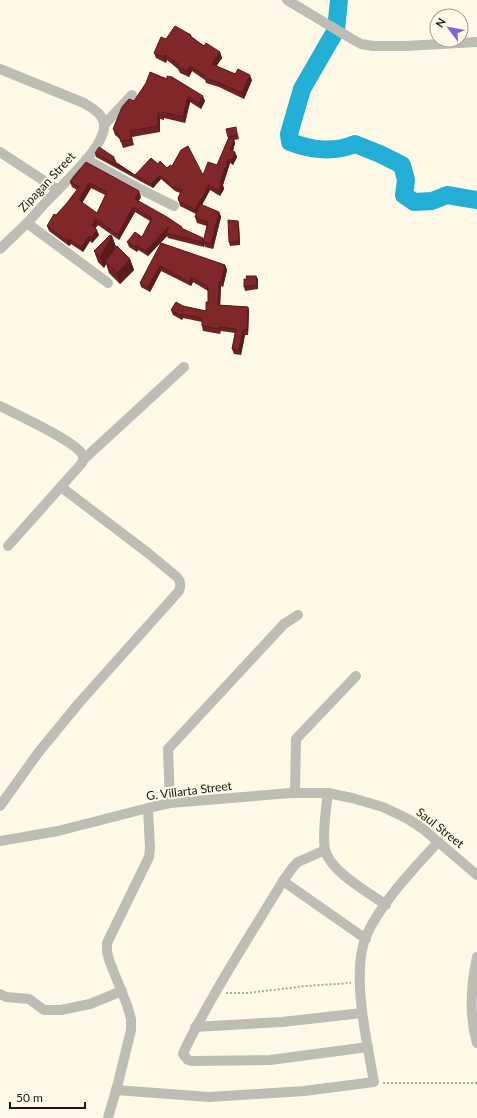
<svg xmlns="http://www.w3.org/2000/svg" width="477" height="1118" viewBox="0 0 477 1118" font-family="Lato,sans-serif">
<style>
.lines{fill:none;stroke-linecap:round;stroke-linejoin:round}
.river{stroke:#22aed5;stroke-width:18}
.path{stroke:#ada99b;stroke-width:2;stroke-dasharray:2 2;stroke-linecap:butt}
.minor{stroke:#bdbdb5;stroke-width:10}
.wall{fill:#6e2224;fill-rule:evenodd}
.shaded-wall{fill:#5a1b1d}
.building{fill:#80272a;stroke:#5a1b1d;fill-rule:evenodd}
.labels{text-anchor:middle;stroke-width:4;stroke-linejoin:round;paint-order:stroke}
.street-label{font-size:12px;fill:#1a1812;stroke:#fef9e6}
</style>
<rect width="100%" height="100%" fill="#fef9e6"/>
<g class="lines">
<!-- river -->
<path class="river" d="M 339,0 L 336,30 L 302,89 L 289,134 L 290,142 C 312,150 333,153 355,144 L 380,154 L 402,165 L 406,180 L 404,195 L 414,202 L 432,201 L 447,195 L 477,200"/>
<!-- path -->
<g class="path">
<polyline points="226,993 248,993 306,986 351,983"/>
<polyline points="383,1083 477,1083"/>
</g>
<!-- minor -->
<g class="minor">
<polyline points="287,0 352,39 361,44 373,46 406,46 477,42"/>
<path d="M 0,69 L 84,103 C 92,108 103,114 104,124 C 107,145 63,184 49,199 C 41,207 34,216 26,224 C 18,232 9,240 0,249"/>
<polyline points="104,125 132,95"/>
<polyline points="0,152 58,190"/>
<polyline points="86,159 138,188 174,206"/>
<polyline points="27,223 108,283"/>
<path d="M 0,406 C 16,414 75,441 82,454 C 84,458 83,460 82,463 L 8,546"/>
<polyline points="84,459 184,367"/>
<polyline points="295,793 296,739 356,676"/>
<path d="M 328,793 C 326,810 322,833 325,849 C 329,871 368,892 386,905"/>
<polyline points="170,803 168,749 284,624 298,615"/>
<path d="M 0,806 L 38,753 L 79,703 L 179,591 C 181,585 181,582 177,577 L 148,553 L 61,487"/>
<polyline points="0,841 58,831 148,808 170,803 291,793 328,793 352,798 383,807 408,819 423,829 477,875"/>
<path d="M 325,850 L 298,862 L 293,867 L 283,881 C 249,937 213,992 184,1051 L 183,1054 L 188,1060 L 192,1061 L 270,1060 L 368,1047"/>
<polyline points="283,881 366,939"/>
<path d="M 477,957 C 471,985 469,1016 477,1043"/>
<polyline points="0,994 6,997 29,999 44,1010 61,1010 90,1004 122,991"/>
<polyline points="195,1027 282,1022 362,1013"/>
<path d="M 116,1090 L 209,1097 L 304,1091 L 374,1082 C 367,1042 350,971 367,934 C 383,900 413,870 438,842"/>
<polyline points="108,1118 118,1083 131,1030 131,1019 127,1005 109,960 107,951 107,943 149,857 150,848 148,808"/>
</g>
</g>
<!-- wall -->
<g class="wall">
<polygon points="191,35 192,37 204,46 220,52 222,58 216,66 252,80 244,99 219,87 206,83 205,80 192,71 189,77 180,73 178,69 167,60 166,63 156,58 154,53 166,39"/>
<polygon points="146,83 205,101 201,109 190,102 185,123 164,118 164,120 160,119 160,132 132,137 134,145 123,148 120,139 115,135 113,129 134,101"/>
<path d="M 237,131 L 239,139 L 234,140 L 235,143 L 233,151 L 235,152 L 237,157 L 233,165 L 230,163 L 223,185 L 224,189 L 220,196 L 210,190 L 202,205 L 219,212 L 221,217 L 213,249 L 205,247 L 204,245 L 204,247 L 168,238 L 167,236 L 148,256 L 138,250 L 137,252 L 129,247 L 127,242 L 142,237 L 150,221 L 135,212 L 119,240 L 98,225 L 95,228 L 99,235 L 92,243 L 90,241 L 83,252 L 71,244 L 69,246 L 49,231 L 47,226 L 67,203 L 77,190 L 72,187 L 70,182 L 74,176 L 141,197 L 138,201 L 182,227 L 183,229 L 204,240 L 207,226 L 197,223 L 195,217 L 196,214 L 180,206 L 178,198 L 180,193 L 175,191 L 161,179 L 153,188 L 96,157 L 95,153 L 114,157 L 116,161 L 116,162 L 135,175 L 158,164 L 167,168 L 172,166 L 203,175 L 217,165 L 228,139 L 228,137 ZM 91,188 L 105,195 L 97,213 L 82,203 Z"/>
<polygon points="238,221 239,225 240,245 230,246 229,242"/>
<polygon points="112,236 116,247 113,253 130,259 134,270 120,284 109,273 106,264 104,268 98,262 94,251"/>
<polygon points="161,243 225,265 227,270 223,287 221,286 220,305 248,307 249,311 248,335 245,335 241,355 234,354 232,349 235,333 221,331 220,334 203,331 202,326 202,322 183,318 182,320 173,315 171,310 183,306 206,311 208,302 208,291 193,282 191,286 161,271 150,292 141,287 140,283"/>
<polygon points="256,276 258,279 258,289 245,291 244,287 247,279"/>
</g>
<!-- shaded-wall -->
<g class="shaded-wall">
<polygon points="220,52 222,58 214,70 212,64"/>
<polygon points="165,55 167,60 166,63 164,57"/>
<polygon points="190,66 192,71 189,77 187,71"/>
<polygon points="250,75 252,80 244,99 242,93"/>
<polygon points="188,96 190,102 185,123 183,117"/>
<polygon points="203,96 205,101 201,109 199,103"/>
<polygon points="162,112 164,118 164,120 162,114"/>
<polygon points="158,113 160,119 160,132 158,126"/>
<polygon points="234,139 235,143 232,155 230,150"/>
<polygon points="235,152 237,157 233,165 232,160"/>
<polygon points="228,159 230,163 223,185 224,189 220,196 218,191"/>
<polygon points="160,175 161,179 153,188 151,184"/>
<polygon points="89,183 91,188 81,205 79,200"/>
<polygon points="209,185 210,190 197,214 195,210"/>
<polygon points="139,191 141,197 137,204 135,199"/>
<polygon points="133,207 135,212 119,240 118,235"/>
<polygon points="219,212 221,217 213,249 211,244"/>
<polygon points="96,219 98,225 94,230 92,225"/>
<polygon points="238,221 239,225 240,245 239,242"/>
<polygon points="168,227 170,233 166,233 167,236 148,256 146,251"/>
<polygon points="97,230 99,235 92,243 91,238"/>
<polygon points="89,236 90,241 83,252 81,247"/>
<polygon points="112,236 116,247 107,263 105,262 106,264 104,268 100,257"/>
<polygon points="203,238 204,242 203,242 204,245 204,247 202,242"/>
<polygon points="69,239 71,244 69,246 68,241"/>
<polygon points="136,245 138,250 137,252 135,247"/>
<polygon points="130,259 134,270 120,284 117,273"/>
<polygon points="225,265 227,270 223,287 221,282"/>
<polygon points="160,266 161,271 150,292 148,287"/>
<polygon points="256,276 258,279 258,289 257,285"/>
<polygon points="191,277 193,282 191,286 189,282"/>
<polygon points="219,282 221,286 220,309 218,305"/>
<polygon points="248,307 249,311 248,335 247,330"/>
<polygon points="181,314 183,318 182,320 180,315"/>
<polygon points="243,330 245,335 241,355 239,350"/>
</g>
<!-- building -->
<g class="building">
<polygon points="175,26 191,35 190,36 204,46 206,43 220,52 212,64 235,74 238,69 250,75 242,93 217,82 204,78 205,76 190,66 187,71 178,67 179,65 165,55 164,57 154,53 161,37 166,39"/>
<polygon points="150,72 167,79 167,76 172,77 203,96 199,103 188,96 183,117 162,112 162,114 158,113 158,126 130,131 132,139 121,142 118,133 113,129 122,107 129,99 134,101 146,83"/>
<polygon points="236,127 237,135 228,137 226,129"/>
<polygon points="229,137 234,139 230,150 235,152 232,160 228,159 220,183 222,184 218,191 209,185 195,210 179,201 178,198 182,190 173,187 160,175 151,184 95,153 99,147 114,157 113,159 115,162 135,175 151,158 158,164 160,161 167,168 170,165 172,166 181,150 188,146 203,175 208,162 217,165"/>
<path d="M 86,162 L 139,191 L 135,199 L 167,217 L 182,227 L 181,228 L 203,238 L 202,242 L 166,233 L 169,228 L 168,227 L 146,251 L 136,245 L 135,247 L 127,242 L 135,232 L 142,237 L 152,218 L 133,207 L 118,235 L 96,219 L 92,225 L 97,230 L 91,238 L 89,236 L 81,247 L 69,239 L 68,241 L 47,226 L 54,214 L 56,215 L 67,203 L 79,187 L 70,182 L 74,176 ZM 89,183 L 107,192 L 97,213 L 79,200 Z"/>
<polygon points="200,204 219,212 211,244 203,242 208,222 195,217"/>
<polygon points="228,220 238,221 239,242 229,242"/>
<polygon points="110,235 112,236 100,257 94,251"/>
<polygon points="161,243 225,265 221,282 219,282 218,305 248,307 247,330 243,330 239,350 232,349 236,329 219,327 219,329 202,326 202,318 181,314 180,315 171,310 176,302 183,306 206,311 206,302 208,302 208,287 191,277 189,282 160,266 148,287 140,283"/>
<polygon points="117,246 130,259 117,273 105,262"/>
<polygon points="246,276 256,276 257,285 244,287 244,279 247,279"/>
</g>
<g class="labels">
<!-- street labels -->
<g class="street-label">
<text transform="translate(47 182) rotate(-47)" y="4">Zipagan Street</text>
<text transform="translate(189 791) rotate(-7)" y="4">G. Villarta Street</text>
<text transform="translate(440 828) rotate(38)" y="4">Saul Street</text>
</g>
</g>
<!-- north arrow -->
<g transform="translate(449 28) rotate(302)"><circle r="19" fill="#fef9e6" stroke="#a39f91"/>
<path d="M0-3L7 15L0 10L-7 15Z" fill="#7d65e0"/>
<text y="-6" font-size="11" font-weight="bold" text-anchor="middle" fill="#1a1812">N</text>
</g>
<!-- scale -->
<path d="M10 1102v6h75v-6" fill="none" stroke="#1a1812" stroke-width="2"/>
<text x="16" y="1102" font-size="12" fill="#1a1812" stroke="#fef9e6" stroke-width="3" paint-order="stroke">50 m</text>
</svg>
